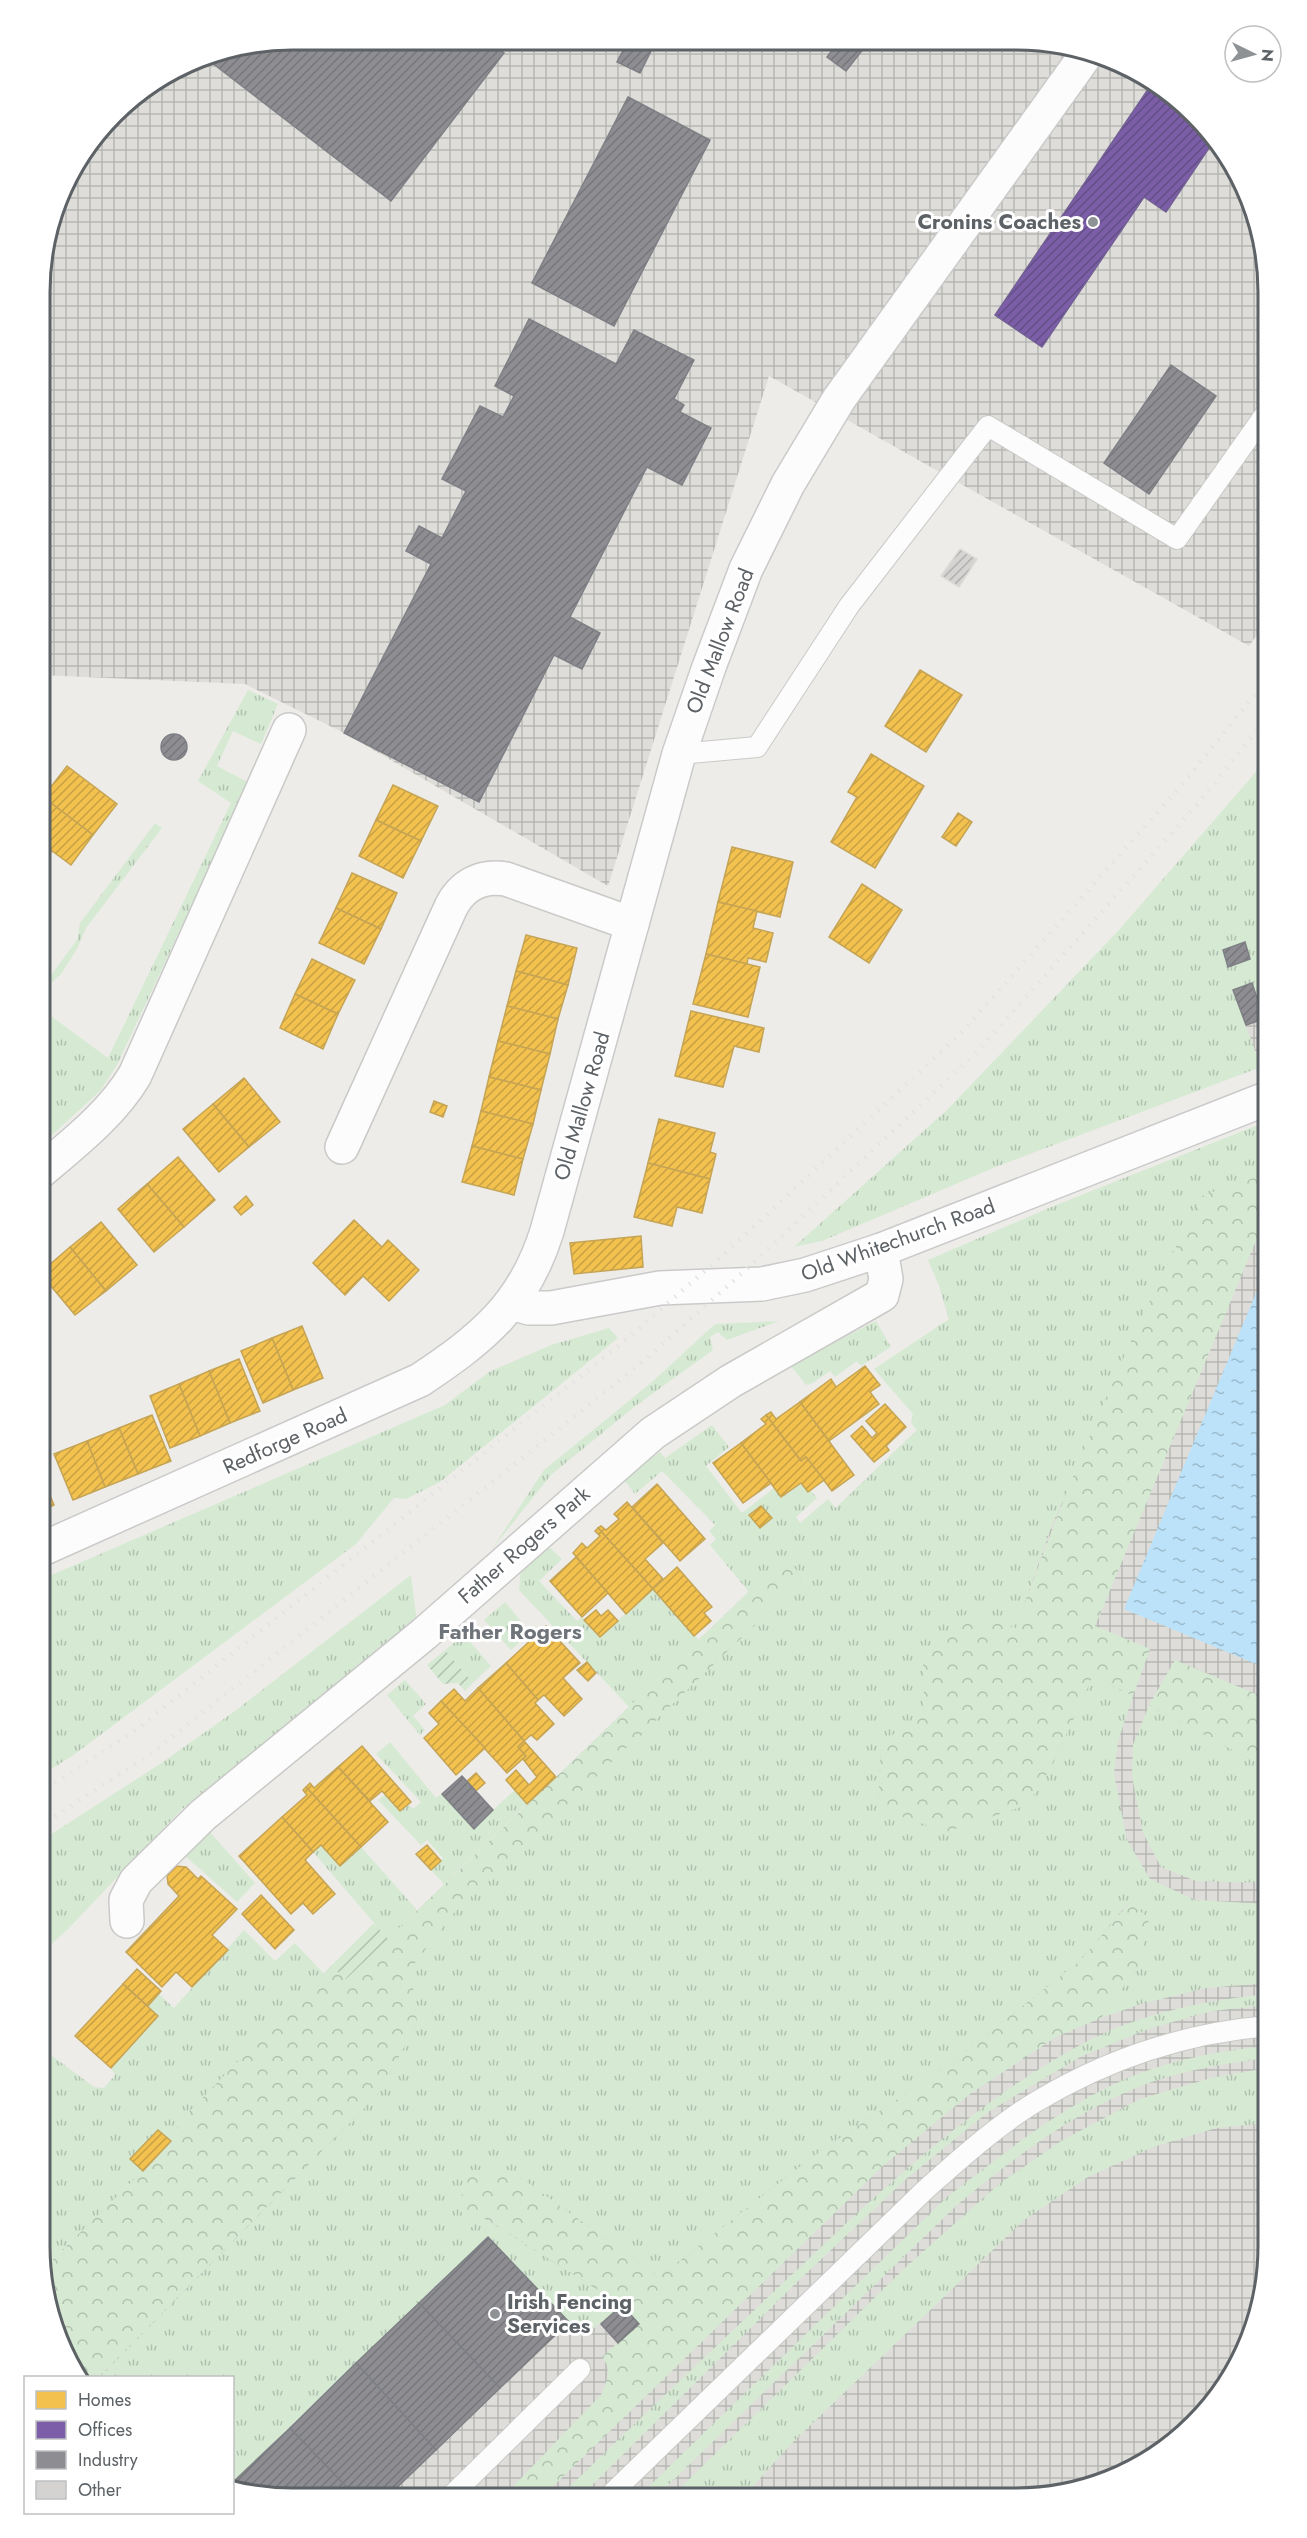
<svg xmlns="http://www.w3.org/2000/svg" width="1307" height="2538" viewBox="0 0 1307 2538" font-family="Jost,sans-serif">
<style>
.industrial{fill:url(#industrial-grid)}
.grass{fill:url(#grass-tufts)}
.forest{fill:url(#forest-crowns)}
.garden{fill:url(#garden-furrows)}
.water{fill:url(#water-ripples)}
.homes{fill:url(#homes-hatch);stroke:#c5a455;stroke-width:1.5}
.offices{fill:url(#offices-hatch);stroke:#725f94;stroke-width:1.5}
.industry{fill:url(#industry-hatch);stroke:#7f8085;stroke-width:1.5}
.building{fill:url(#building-hatch);stroke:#dcdbd7;stroke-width:1.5}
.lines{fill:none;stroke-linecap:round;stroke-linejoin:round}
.lane-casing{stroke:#c9c9c8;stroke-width:22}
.street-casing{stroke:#c9c9c8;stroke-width:36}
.secondary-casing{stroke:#cacaca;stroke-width:36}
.lane{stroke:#fcfcfc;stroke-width:20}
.street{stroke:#fcfcfc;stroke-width:33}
.secondary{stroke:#fcfcfc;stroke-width:33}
.rail{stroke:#e3e3e3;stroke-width:4.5;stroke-dasharray:1.5 8;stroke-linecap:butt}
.poi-dot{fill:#8f9294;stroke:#fff;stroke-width:2}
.labels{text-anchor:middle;stroke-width:6;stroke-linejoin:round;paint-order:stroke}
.poi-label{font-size:21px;font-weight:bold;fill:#5d6266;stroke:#fff;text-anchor:end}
.street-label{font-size:21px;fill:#5d6266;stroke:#fff}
.neighbourhood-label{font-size:22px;font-weight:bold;fill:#6e7479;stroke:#fff}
.rim{fill:none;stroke:#5d6266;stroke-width:3}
</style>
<defs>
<pattern id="industrial-grid" width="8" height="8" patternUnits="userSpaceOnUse" patternTransform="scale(1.5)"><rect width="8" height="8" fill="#deddd9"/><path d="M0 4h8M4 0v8" fill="none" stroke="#b7b7b4"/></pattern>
<pattern id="grass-tufts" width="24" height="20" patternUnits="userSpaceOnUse" patternTransform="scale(1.5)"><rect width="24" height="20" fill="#d6ead3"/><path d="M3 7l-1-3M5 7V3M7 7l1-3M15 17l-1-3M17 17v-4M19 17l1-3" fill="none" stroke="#b1c1af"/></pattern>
<pattern id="forest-crowns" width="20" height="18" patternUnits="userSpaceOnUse" patternTransform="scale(1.5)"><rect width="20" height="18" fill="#d6ead3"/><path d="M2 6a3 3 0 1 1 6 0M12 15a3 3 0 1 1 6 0" fill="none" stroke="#b1c1af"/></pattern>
<pattern id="garden-furrows" width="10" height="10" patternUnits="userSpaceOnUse" patternTransform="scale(1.5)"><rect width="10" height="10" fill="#d6ead3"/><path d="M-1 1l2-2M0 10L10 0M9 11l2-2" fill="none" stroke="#b1c1af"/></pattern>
<pattern id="water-ripples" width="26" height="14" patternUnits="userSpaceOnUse" patternTransform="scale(1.5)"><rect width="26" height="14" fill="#bbe2f8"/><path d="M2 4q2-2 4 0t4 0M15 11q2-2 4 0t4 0" fill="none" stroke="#9bbbcd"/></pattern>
<pattern id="homes-hatch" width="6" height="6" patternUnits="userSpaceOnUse" patternTransform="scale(1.5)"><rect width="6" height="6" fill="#f2c14e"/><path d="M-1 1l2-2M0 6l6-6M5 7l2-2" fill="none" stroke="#c7a045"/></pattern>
<pattern id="offices-hatch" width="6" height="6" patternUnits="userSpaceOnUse" patternTransform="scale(1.5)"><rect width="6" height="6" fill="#7b5ea7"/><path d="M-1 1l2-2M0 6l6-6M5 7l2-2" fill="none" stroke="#634e85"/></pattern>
<pattern id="industry-hatch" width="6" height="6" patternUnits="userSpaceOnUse" patternTransform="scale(1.5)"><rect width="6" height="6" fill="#8d8d92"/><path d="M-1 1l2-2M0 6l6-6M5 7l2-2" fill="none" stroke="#76777b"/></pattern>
<pattern id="building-hatch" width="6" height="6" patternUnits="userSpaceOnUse" patternTransform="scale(1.5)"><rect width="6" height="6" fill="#d4d3d1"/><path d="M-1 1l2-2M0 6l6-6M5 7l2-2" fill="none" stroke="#afafad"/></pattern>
</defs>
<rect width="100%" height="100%" fill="#edece8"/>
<!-- industrial -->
<g class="industrial">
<polygon points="291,39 1065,44 1127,65 1182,101 1226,151 1255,210 1268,291 1268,619 1249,646 769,376 608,886 344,733 245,684 41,675 41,259 65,179 125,102 195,58"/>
<polygon points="1268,928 1268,1064 1261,1067 1216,947"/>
<polygon points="1268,1173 1267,2264 1249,2343 1216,2401 1156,2456 1097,2486 1016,2499 258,2497 232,2378 77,2377 52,2328 43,2269 143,2171 176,2135 178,2123 331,1966 346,1979 917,1430 964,1373 940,1288"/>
</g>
<!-- grass -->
<g class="grass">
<polygon points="248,690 278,704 261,744 233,731 217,766 246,781 248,785 117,1065 100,1091 40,1146 40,1008 108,1058 231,803 198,781"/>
<polygon points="1268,758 1268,1017 1264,1019 1252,983 1233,991 1261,1067 998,1166 822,1241 794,1247 947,1110 1118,931"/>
<polygon points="155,823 162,828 86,928 77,949 61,974 40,994 40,983 48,979 77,940 80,923"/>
<polygon points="1268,1121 1268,1173 1202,1196 1052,1525 1016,1628 924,1659 924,1713 881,1743 878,1807 1051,1768 1093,1676 1133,1696 1118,1741 1114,1774 1127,1840 1150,1879 1195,1900 1268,1904 1268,1983 1206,1988 1141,2004 1101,2018 1140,1964 1128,1903 1081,1960 952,2062 811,2158 659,2277 510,2170 469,2229 482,2217 622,2305 583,2337 488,2237 233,2483 232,2378 99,2378 379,2093 417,2023 410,1968 453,1913 802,1580 787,1555 749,1592 710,1545 716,1539 709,1531 715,1525 662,1471 635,1494 623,1479 660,1452 665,1458 712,1425 729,1447 706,1466 742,1513 774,1488 782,1497 801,1483 808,1492 810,1490 817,1498 796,1517 800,1523 828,1499 836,1508 917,1430 911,1423 913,1414 874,1369 949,1319 940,1288 928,1260 1056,1205"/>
<polygon points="779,1321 727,1340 718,1332 710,1337 713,1350 634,1407 551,1475 492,1549 544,1470 652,1382 715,1324"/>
<polygon points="876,1321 891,1347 861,1366 857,1361 835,1377 830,1371 813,1383 806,1385 790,1365"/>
<polygon points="609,1328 618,1338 440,1482 406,1499 394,1498 356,1544 72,1756 40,1776 40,1580 445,1405 489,1372 551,1345"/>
<polygon points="547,1545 562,1559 539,1581 577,1621 582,1617 599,1637 653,1589 699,1640 629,1707 519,1590 521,1567"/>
<polygon points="411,1575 417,1623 181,1810 69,1928 39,1956 39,1842 160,1764 235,1711"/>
<polygon points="505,1602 530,1632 511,1650 484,1620"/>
<polygon points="464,1635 491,1666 473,1683 445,1650"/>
<polygon points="405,1680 426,1704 413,1716 425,1730 420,1735 387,1695"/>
<polygon points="1149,1705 1268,1769 1268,1883 1196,1881 1161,1867 1143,1833 1132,1776 1133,1745"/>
<polygon points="390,1742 436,1798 442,1794 473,1828 515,1790 527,1804 444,1884 431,1870 443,1858 427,1840 421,1845 378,1800 385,1795 400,1811 408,1804 413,1809 421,1802 376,1754"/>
<polygon points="209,1831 255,1883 237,1902 184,1855"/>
<polygon points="321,1845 340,1866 361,1847 417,1910 388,1939 313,1852"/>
<polygon points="244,1930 275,1961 295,1943 324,1974 178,2123 176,2135 171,2141 157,2130 131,2159 143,2171 43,2269 39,2247 39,2046 94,2087 104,2088 115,2075 111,2068 158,2016 148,2006 159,1994 174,2008"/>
<path d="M 1268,1994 L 1268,2005 L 1212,2011 L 1148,2029 L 1080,2057 L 988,2112 L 905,2180 L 796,2283 L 579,2498 L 558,2498 C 637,2421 717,2345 798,2269 C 883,2188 969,2107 1073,2049 C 1132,2015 1200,2001 1268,1994 Z"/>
<path d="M 1267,2046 L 1267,2058 C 1226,2063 1185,2070 1146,2084 C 1076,2110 1014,2158 957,2205 L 655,2498 L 637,2498 L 947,2197 C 1008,2150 1070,2099 1143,2072 C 1183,2058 1225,2050 1267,2046 Z"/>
<polygon points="1256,2070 1267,2070 1267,2123 1216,2128 1153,2147 1088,2177 1024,2220 795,2440 742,2498 670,2498 906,2267 999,2184 1061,2141 1140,2099 1211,2078"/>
</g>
<!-- forest -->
<g class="forest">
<path d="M 1268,1173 L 1268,1247 L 1255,1243 L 1095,1626 L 1150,1649 L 1133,1696 L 1093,1676 L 1051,1768 L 1027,1805 L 946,1832 L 878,1808 L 881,1743 L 924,1712 L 923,1659 L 964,1615 L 1016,1628 C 1068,1481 1129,1335 1202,1196 Z"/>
<polygon points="787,1555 802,1580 454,1913 411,1968 417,2023 379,2093 99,2377 77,2377 52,2328 43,2269 143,2171 176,2135 178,2123 331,1966 346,1979"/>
<polygon points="1175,1660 1268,1699 1268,1769 1149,1705"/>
<path d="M 1129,1903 L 1149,1918 L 1140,1964 L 1101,2018 L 1056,2037 L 970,2094 L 884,2165 L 541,2498 L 502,2498 L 601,2395 C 606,2382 613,2369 602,2357 L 638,2324 L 622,2305 L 483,2217 L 469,2229 L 459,2206 L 468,2170 L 510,2170 L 659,2277 L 811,2158 L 952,2062 L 1081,1960 Z"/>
</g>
<!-- garden -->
<g class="garden">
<polygon points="445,1650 473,1683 465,1691 458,1683 443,1684 427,1665"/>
<polygon points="374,1923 388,1939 346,1979 331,1966"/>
</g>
<!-- water -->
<polygon class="water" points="1267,1267 1268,1267 1268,1669 1124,1609"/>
<!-- homes -->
<g class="homes">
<polygon points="920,670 962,695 926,752 885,726"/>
<polygon points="871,754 924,786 875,868 831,842 857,797 848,792"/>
<polygon points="67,766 117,804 93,835 43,797"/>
<polygon points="393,785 438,806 421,841 376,820"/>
<polygon points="43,797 93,835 71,865 40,842 41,801"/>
<polygon points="958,813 972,822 956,846 942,837"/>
<polygon points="376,820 421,841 403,878 359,856"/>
<polygon points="40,842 52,851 40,866"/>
<polygon points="732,847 793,862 780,917 718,902"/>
<polygon points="352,873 397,893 381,929 336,908"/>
<polygon points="862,884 902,910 869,963 829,937"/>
<polygon points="718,902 757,911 753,928 773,933 766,962 748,958 747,964 706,954"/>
<polygon points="336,908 381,929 364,964 319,943"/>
<polygon points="526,935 577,948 568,985 516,971"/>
<polygon points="706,954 760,967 748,1017 693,1004"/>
<polygon points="312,959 355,980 338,1014 295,994"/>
<polygon points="516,971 568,985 558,1019 507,1006"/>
<polygon points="295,994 338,1014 323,1049 280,1028"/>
<polygon points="507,1006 558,1019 550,1054 498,1041"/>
<polygon points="691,1011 764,1028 759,1052 734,1046 723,1087 675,1076"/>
<polygon points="498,1041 550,1054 541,1090 489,1077"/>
<polygon points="489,1077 541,1090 533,1124 481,1111"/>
<polygon points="244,1078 280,1122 249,1147 213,1104"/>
<polygon points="434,1101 447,1106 443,1117 430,1112"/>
<polygon points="213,1104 249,1147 219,1172 183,1129"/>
<polygon points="481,1111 533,1124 523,1159 472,1146"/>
<polygon points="659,1119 715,1133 710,1152 716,1154 710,1179 648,1163"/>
<polygon points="472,1146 523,1159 514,1195 462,1182"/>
<polygon points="178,1157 215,1200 184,1227 147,1184"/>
<polygon points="648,1163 710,1179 702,1213 677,1207 672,1226 634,1217"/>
<polygon points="147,1184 184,1227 154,1252 118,1209"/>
<polygon points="246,1196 253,1205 241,1215 234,1207"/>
<polygon points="354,1220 382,1247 388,1240 419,1270 389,1301 363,1276 345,1295 313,1263"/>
<polygon points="101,1222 137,1265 106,1291 70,1247"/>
<polygon points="641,1236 643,1267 574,1274 570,1243"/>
<polygon points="70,1247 106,1291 75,1315 40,1273"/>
<polygon points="302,1326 323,1378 293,1390 272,1338"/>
<polygon points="272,1338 293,1390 263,1403 241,1351"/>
<polygon points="239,1359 260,1411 230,1423 209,1371"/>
<polygon points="865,1366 880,1385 870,1392 879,1404 829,1441 800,1402 831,1379 836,1387"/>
<polygon points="209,1371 230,1423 200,1436 179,1384"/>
<polygon points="179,1384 200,1436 170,1448 150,1396"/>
<polygon points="800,1402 854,1475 832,1491 806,1457 801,1461 766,1415 771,1412 776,1419"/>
<polygon points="885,1404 906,1427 886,1446 889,1450 874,1462 851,1436 862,1426 872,1438 877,1433 866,1421"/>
<polygon points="152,1415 171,1461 138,1474 119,1428"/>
<polygon points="766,1415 801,1461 806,1457 824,1480 808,1492 801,1483 781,1497 741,1443 766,1424 761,1419"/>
<polygon points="119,1428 138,1474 105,1487 87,1441"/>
<polygon points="87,1441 105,1487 73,1500 54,1454"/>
<polygon points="741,1443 771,1483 743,1503 713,1463"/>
<polygon points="40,1471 54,1505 40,1511"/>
<polygon points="657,1484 705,1539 680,1561 632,1507"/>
<polygon points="627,1502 663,1543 645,1559 663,1579 653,1589 598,1528 601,1526 606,1530 619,1519 614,1514"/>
<polygon points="761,1506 772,1518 760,1528 749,1515"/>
<polygon points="598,1528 653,1589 626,1614 573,1553 582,1543 587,1548 600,1536 595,1531"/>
<polygon points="576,1557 608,1593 582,1617 550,1581"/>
<polygon points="677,1567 712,1607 704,1613 711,1621 694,1636 653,1589"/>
<polygon points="596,1610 601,1616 608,1610 618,1621 600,1637 584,1620"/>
<polygon points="546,1626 580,1663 563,1678 582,1699 564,1716 544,1695 538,1700 506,1663"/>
<polygon points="587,1662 596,1673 588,1681 577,1670"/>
<polygon points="506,1663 538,1700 535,1703 554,1724 537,1740 531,1735 524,1741 478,1688"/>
<polygon points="478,1688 524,1741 518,1747 526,1756 507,1773 441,1701 454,1689 465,1701"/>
<polygon points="441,1701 485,1748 456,1775 424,1738 439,1724 429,1713"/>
<polygon points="524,1741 556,1777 527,1804 506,1780 516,1770 529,1785 537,1777 523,1759 526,1756 518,1747"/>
<polygon points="362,1746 411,1802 400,1811 382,1791 370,1801 338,1767"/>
<polygon points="338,1767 388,1822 361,1847 306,1787 310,1783 314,1788"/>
<polygon points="476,1773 485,1783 476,1791 467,1781"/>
<polygon points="306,1787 361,1847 340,1866 321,1845 313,1852 282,1817 307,1795 303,1790"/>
<polygon points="282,1817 313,1852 305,1860 335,1894 313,1914 303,1903 291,1914 239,1856"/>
<polygon points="427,1845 441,1861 431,1870 416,1854"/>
<polygon points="175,1866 186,1867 198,1879 201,1876 237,1909 212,1935 228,1950 192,1987 176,1972 162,1987 126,1952 179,1896 168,1884 167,1874"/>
<polygon points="261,1895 294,1930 275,1949 242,1914"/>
<polygon points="137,1969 161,1991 148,2006 123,1984"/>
<polygon points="123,1984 158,2016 111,2068 75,2036"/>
<polygon points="158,2130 171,2141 143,2171 130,2159"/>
</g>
<!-- offices -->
<polygon class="offices" points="1153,82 1182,101 1215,139 1166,212 1144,197 1042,347 995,315"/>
<!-- industry -->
<g class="industry">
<polygon points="291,39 487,40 504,53 391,201 203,56"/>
<polygon points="628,41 651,51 640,73 617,62"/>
<polygon points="838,42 868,43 846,71 827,57"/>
<polygon points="628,97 710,140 614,326 532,283"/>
<polygon points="529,319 616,364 634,330 694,360 674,399 684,405 680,412 711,428 682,485 647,467 570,617 600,633 582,669 554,655 479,802 344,733 431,564 406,551 419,526 442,538 466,491 442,479 480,406 503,417 514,396 495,386"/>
<polygon points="1171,365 1216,396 1149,494 1104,463"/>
<circle cx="174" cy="747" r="13"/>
<polygon points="1245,942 1250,959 1228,967 1223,950"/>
<polygon points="1252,983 1264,1019 1246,1025 1233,990"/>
<polygon points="462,1776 493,1810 474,1829 442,1794"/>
<polygon points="488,2237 569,2322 500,2388 419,2303"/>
<polygon points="419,2303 500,2388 436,2450 356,2363"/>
<polygon points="622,2305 639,2324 618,2343 601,2324"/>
<polygon points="356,2363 436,2450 387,2497 356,2497 290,2428"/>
<polygon points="290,2428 356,2497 258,2497 232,2490 232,2483"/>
</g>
<!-- building -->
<polygon class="building" points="960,549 977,559 959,587 941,576"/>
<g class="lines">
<defs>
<g id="lane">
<polyline points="679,754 757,747 849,606 988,426 1177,539 1268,410"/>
<polyline points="450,2497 580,2369"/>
<path d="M 607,2498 L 926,2189 C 960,2159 995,2127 1034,2103 C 1105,2060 1185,2033 1268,2026"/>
</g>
<g id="street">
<path d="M 342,1147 L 451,907 C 462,885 481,875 506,879 L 632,924"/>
<path d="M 40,1172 C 74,1143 112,1114 135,1075 L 289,730"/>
<polyline points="127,1921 126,1900 136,1881 203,1815 424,1634 653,1433 731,1381 882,1295 886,1279 881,1250"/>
</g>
<g id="secondary">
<polyline points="511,1303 529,1308 551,1308 660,1288 762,1284 805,1275 881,1250 1268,1098"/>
<path d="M 40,1550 L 420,1380 C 483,1338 524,1305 547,1231 L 679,754 L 709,667 L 746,569 L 788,484 L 839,399 L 1088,52"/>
</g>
</defs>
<!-- lane casing -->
<use href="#lane" class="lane-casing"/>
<!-- street casing -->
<use href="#street" class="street-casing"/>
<!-- secondary casing -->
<use href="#secondary" class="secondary-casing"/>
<!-- lane -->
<use href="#lane" class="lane"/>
<!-- street -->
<use href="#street" class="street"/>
<!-- secondary -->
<use href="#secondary" class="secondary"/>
<!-- rail -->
<g class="rail">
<polyline points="39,1794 137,1729 622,1343 732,1247 961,1033 1182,785 1268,678"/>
<polyline points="39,1827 153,1752 639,1365 749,1267 979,1050 1200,801 1268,717"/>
</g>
</g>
<!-- markers -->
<g class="poi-dot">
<circle cx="1093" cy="222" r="6"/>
<circle cx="495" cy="2314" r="6"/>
</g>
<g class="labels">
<!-- poi labels -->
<g class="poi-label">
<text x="1081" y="229">Cronins Coaches</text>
<text x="507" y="2309" text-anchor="start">Irish Fencing<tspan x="507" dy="24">Services</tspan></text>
</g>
<!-- street labels -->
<g class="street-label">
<text transform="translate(720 641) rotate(-69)" y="7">Old Mallow Road</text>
<text transform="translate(582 1106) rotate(-74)" y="7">Old Mallow Road</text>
<text transform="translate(898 1240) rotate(-20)" y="7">Old Whitechurch Road</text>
<text transform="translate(285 1441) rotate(-24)" y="7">Redforge Road</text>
<text transform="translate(524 1545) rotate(-41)" y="7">Father Rogers Park</text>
</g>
<!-- neighbourhood labels -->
<g class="neighbourhood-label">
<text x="510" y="1639">Father Rogers</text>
</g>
</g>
<!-- crop -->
<path d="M0 0H1307V2538H0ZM292 50H1016A242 242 0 0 1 1258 292V2246A242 242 0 0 1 1016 2488H292A242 242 0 0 1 50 2246V292A242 242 0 0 1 292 50Z" fill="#fff" fill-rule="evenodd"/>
<path class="rim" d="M292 50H1016A242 242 0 0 1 1258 292V2246A242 242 0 0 1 1016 2488H292A242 242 0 0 1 50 2246V292A242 242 0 0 1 292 50Z"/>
<!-- legend -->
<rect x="24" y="2376" width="210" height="138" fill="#ffffff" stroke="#bec0c2" stroke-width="1.5"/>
<rect x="36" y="2391" width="30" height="18" fill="#f2c14e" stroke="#bec0c2" stroke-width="1.5"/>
<text x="78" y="2406" font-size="18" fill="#5d6266">Homes</text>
<rect x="36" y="2421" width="30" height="18" fill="#7b5ea7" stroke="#bec0c2" stroke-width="1.5"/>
<text x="78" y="2436" font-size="18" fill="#5d6266">Offices</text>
<rect x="36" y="2451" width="30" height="18" fill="#8d8d92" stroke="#bec0c2" stroke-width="1.5"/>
<text x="78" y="2466" font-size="18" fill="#5d6266">Industry</text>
<rect x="36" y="2481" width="30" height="18" fill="#d4d3d1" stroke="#bec0c2" stroke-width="1.5"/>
<text x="78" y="2496" font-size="18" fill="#5d6266">Other</text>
<!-- north arrow -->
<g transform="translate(1253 54) rotate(95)"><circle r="28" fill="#ffffff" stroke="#bec0c2" stroke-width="1.5"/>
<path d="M0-4.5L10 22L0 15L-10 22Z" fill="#8f9294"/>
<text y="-9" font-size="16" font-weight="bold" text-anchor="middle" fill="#5d6266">N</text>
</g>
</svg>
